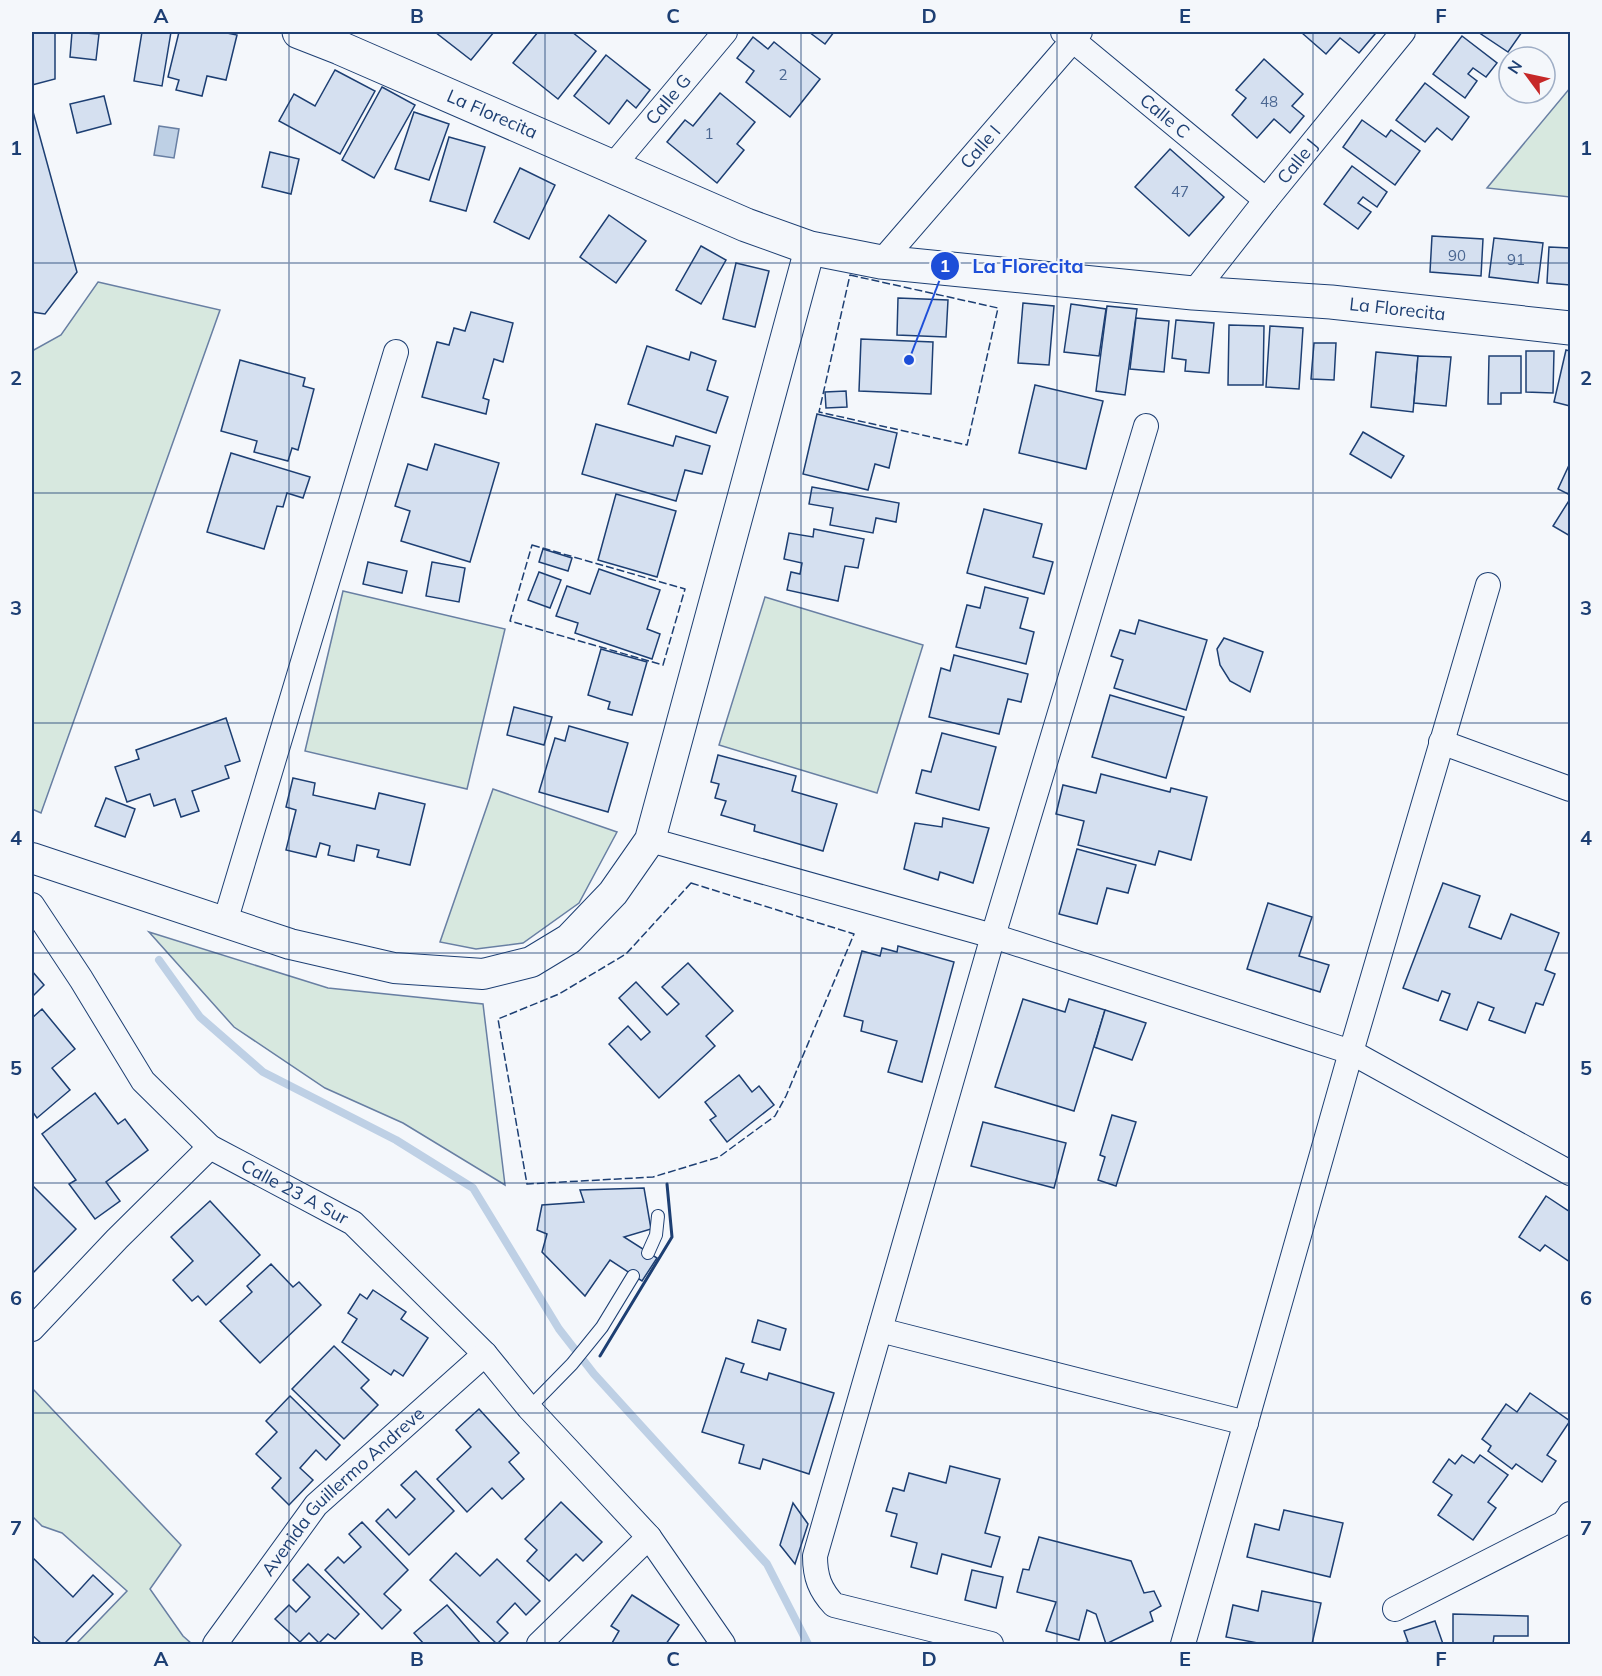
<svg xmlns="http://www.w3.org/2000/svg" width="1602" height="1676" viewBox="0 0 1602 1676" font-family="Mulish,sans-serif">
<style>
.green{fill:#d7e8df;stroke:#687fa3;stroke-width:1.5}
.water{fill:#bed0e5;stroke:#687fa3;stroke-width:1.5}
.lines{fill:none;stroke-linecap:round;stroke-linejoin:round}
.stream{stroke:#bed0e5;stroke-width:8}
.building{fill:#d5e0f0;stroke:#1d3f73;stroke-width:1.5}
.service-casing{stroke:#1d3f73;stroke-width:14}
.minor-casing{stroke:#1d3f73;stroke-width:26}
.tertiary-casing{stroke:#1d3f73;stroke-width:32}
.secondary-casing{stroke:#1d3f73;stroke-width:35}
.service{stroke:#f4f7fb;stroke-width:12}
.minor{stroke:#f4f7fb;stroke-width:24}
.tertiary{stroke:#f4f7fb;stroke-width:30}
.secondary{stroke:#f4f7fb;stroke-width:33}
.fence{stroke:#1d3f73;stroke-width:1.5;stroke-dasharray:8 3;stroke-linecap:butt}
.wall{stroke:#1d3f73;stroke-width:3}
.grid{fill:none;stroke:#1d3f73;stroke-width:1.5;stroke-opacity:0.55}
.labels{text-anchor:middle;stroke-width:4.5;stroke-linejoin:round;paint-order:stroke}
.number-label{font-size:15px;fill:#4b6792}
.street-label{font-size:18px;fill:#1d3f73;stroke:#f4f7fb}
.leader{fill:none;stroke:#1d4ed8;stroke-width:2}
.callout-dot{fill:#1d4ed8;stroke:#f4f7fb;stroke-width:2}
.mark-label{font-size:18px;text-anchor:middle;font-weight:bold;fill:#fff}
.callout-label{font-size:20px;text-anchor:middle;font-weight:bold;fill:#1d4ed8;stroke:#f4f7fb;stroke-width:4.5;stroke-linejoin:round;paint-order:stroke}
.neatline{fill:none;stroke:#1d3f73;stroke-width:2}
.grid-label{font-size:20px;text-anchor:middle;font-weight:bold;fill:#1d3f73}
</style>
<rect width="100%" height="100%" fill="#f4f7fb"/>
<!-- green -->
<g class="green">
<polygon points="1570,88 1570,197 1487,188"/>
<polygon points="98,282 220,310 41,813 32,809 32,351 61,335"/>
<polygon points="343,591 505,629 467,789 305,751"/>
<polygon points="765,597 923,645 877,793 719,745"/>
<polygon points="493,789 617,832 579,903 523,943 476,949 440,942"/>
<polygon points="149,932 328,988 483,1004 505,1185 403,1123 325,1088 234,1027"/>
<polygon points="32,1388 181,1545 150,1589 183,1636 192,1644 76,1644 127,1591 62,1533 42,1526 32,1516"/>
</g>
<!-- water -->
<polygon class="water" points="159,126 179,129 174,158 154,155"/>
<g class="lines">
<!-- stream -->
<polyline class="stream" points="159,960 200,1017 263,1072 396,1140 473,1188 559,1329 594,1374 767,1564 808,1644"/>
</g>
<!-- building -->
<g class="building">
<polygon points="32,32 55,32 55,79 32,85"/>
<polygon points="72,32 99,34 96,60 70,57"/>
<polygon points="142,32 171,32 162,86 134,81"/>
<polygon points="179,32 222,32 237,35 226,80 207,76 202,96 176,90 179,80 168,77"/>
<polygon points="435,32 494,32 471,60"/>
<polygon points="538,32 572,32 596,51 558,99 513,63"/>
<polygon points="809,32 834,32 825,44"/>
<polygon points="1304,32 1373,32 1375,34 1359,53 1340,38 1326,54 1302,33"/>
<polygon points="1478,32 1522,32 1508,52"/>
<polygon points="1462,36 1497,63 1486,77 1473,68 1468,74 1477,81 1465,98 1433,74"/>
<polygon points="753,37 768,49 774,42 820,79 790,117 746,82 754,71 737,58"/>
<polygon points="606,55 650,90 636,108 627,100 609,124 574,96"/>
<polygon points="1264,59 1303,94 1292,106 1304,116 1290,133 1274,119 1257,138 1232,115 1246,98 1236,90"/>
<polygon points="335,70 375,91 340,154 279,121 294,94 315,106"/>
<polygon points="1425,83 1469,117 1452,140 1437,128 1425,142 1396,120"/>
<polygon points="382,87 415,105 374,178 342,160"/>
<polygon points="720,93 755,122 737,144 744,150 717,183 667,142 685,120 693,126"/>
<polygon points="104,96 111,124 77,133 70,104"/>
<polygon points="32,108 77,272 45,314 32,312"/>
<polygon points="414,112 449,124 429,180 395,169"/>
<polygon points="1362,120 1386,137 1391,130 1420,151 1395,185 1343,147"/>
<polygon points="449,137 485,147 466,211 430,201"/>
<polygon points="1170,149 1224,197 1189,236 1135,187"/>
<polygon points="270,152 299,159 291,194 262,187"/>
<polygon points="1352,166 1387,192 1377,207 1363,197 1358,203 1371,212 1358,229 1324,204"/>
<polygon points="520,168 555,185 529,239 494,222"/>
<polygon points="609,215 646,241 616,283 580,257"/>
<polygon points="1432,236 1483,239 1481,276 1430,272"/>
<polygon points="1494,238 1543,243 1538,283 1489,277"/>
<polygon points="701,246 726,260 701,304 676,290"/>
<polygon points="1549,247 1570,248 1570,285 1547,283"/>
<polygon points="736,263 769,271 755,327 723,319"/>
<polygon points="898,298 948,300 946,337 897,335"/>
<polygon points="1023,303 1054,306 1049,365 1018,363"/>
<polygon points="1071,304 1106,309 1099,356 1064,352"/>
<polygon points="1107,306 1137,309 1125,395 1096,391"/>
<polygon points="471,312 513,323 503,362 494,359 483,398 489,400 486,414 422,397 437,342 449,345 454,328 465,331"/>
<polygon points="1136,318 1169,321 1164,372 1130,369"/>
<polygon points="1176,320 1214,323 1209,373 1185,371 1186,360 1172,358"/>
<polygon points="1229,325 1264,326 1263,385 1228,385"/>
<polygon points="1270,326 1303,328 1299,389 1266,387"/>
<polygon points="861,339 933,342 931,394 859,391"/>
<polygon points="1314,343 1336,343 1334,380 1311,379"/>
<polygon points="647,346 689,360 691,352 716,361 707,390 728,397 716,433 628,404"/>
<polygon points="1566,350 1570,351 1570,406 1554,402"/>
<polygon points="1526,351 1554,351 1553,393 1526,392"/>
<polygon points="1376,352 1418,356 1413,412 1371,407"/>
<polygon points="1418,356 1451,357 1446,406 1414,403"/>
<polygon points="1489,356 1521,356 1521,393 1501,393 1501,404 1488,404"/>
<polygon points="240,360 305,378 303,386 314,389 298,450 292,448 288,461 254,452 257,441 221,431"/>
<polygon points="1035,385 1103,401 1086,469 1019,453"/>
<polygon points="846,391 847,407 826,408 825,392"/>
<polygon points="817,414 897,433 889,468 875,464 868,490 803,474"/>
<polygon points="596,424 673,446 676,436 710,446 702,474 685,470 676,501 582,474"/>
<polygon points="1363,432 1404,456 1391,478 1350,454"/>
<polygon points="435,444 499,463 470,562 401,541 410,511 395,506 408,464 427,470"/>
<polygon points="231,453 310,477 303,498 287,493 283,507 277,506 264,549 207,532"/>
<polygon points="1570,463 1570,495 1558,489"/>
<polygon points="812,487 899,503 896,522 876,518 873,533 830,525 833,508 809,504"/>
<polygon points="616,494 676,511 657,577 598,560"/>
<polygon points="1570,499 1570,536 1553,526"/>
<polygon points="984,509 1042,524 1033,557 1053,562 1044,594 967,573"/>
<polygon points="814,529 864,539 858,568 845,566 838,601 787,590 791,572 800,574 802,563 784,559 789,533 813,537"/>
<polygon points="543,549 572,558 568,571 539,562"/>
<polygon points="368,562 407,571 402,593 363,584"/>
<polygon points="432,562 465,568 459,602 426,596"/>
<polygon points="599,569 660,590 647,629 660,634 652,659 575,633 578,623 556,616 567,586 590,594"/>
<polygon points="539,572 561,580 550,608 528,600"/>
<polygon points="985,587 1028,598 1020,628 1034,632 1026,664 956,647 967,605 980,608"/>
<polygon points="1139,620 1207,640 1186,710 1114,688 1123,660 1111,656 1120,630 1135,634"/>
<polygon points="1224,638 1263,652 1250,692 1230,681 1220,665 1217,649"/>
<polygon points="601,649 647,662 632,715 608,709 610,702 588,695"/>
<polygon points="954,655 1028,674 1021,702 1008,699 999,734 929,717 941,668 950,671"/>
<polygon points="1110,695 1184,717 1166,778 1092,757"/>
<polygon points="514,707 552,717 544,745 507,735"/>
<polygon points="226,718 240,761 225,766 229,778 192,791 199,811 181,817 175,799 154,806 150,794 127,802 115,767 139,759 136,750"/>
<polygon points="569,726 628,743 608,812 539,792 555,738 565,741"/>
<polygon points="942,733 996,747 979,810 916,793 922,770 931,772"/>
<polygon points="718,755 796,776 792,791 837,804 823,851 754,831 755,825 721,815 726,801 715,798 719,784 711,782"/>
<polygon points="1101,774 1170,792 1171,788 1207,797 1191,860 1159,851 1155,865 1078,845 1084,821 1056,814 1063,785 1096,793"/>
<polygon points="293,778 315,783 313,795 375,809 379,793 425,804 410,865 377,857 379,850 357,845 354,861 328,855 330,846 320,843 316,857 286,850 296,810 286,807"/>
<polygon points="106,798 135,809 125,837 95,826"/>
<polygon points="943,818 989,828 973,883 940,872 938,880 904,869 915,823 942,827"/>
<polygon points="1077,849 1136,865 1128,893 1107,888 1097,924 1059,914"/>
<polygon points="1443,883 1480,896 1469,927 1501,939 1511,914 1559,933 1545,970 1555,974 1543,1005 1536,1003 1525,1033 1489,1020 1494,1008 1478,1002 1467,1030 1440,1020 1450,994 1442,991 1438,1001 1403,988"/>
<polygon points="1268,903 1312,917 1299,956 1329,965 1320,992 1247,969"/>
<polygon points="898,946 954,962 922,1082 888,1072 897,1041 861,1031 863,1021 844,1016 862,951 880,956 882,948 897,952"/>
<polygon points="688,963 733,1011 706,1036 715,1046 659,1098 609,1044 628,1026 641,1040 650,1032 619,998 636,982 667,1015 679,1004 662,987"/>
<polygon points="32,971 44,985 32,997"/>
<polygon points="1023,999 1065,1012 1069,999 1105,1010 1074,1111 995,1087"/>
<polygon points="42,1009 75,1049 52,1068 70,1090 37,1118 32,1111 32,1018"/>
<polygon points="1105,1010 1146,1023 1132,1060 1094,1047"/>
<polygon points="739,1075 752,1092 759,1086 774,1105 727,1142 710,1120 716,1116 705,1102"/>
<polygon points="95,1093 118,1124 125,1119 148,1150 106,1182 120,1201 95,1219 69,1184 76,1180 42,1134"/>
<polygon points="1112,1115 1136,1122 1116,1186 1098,1180 1105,1157 1100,1155"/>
<polygon points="983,1122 1066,1143 1054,1188 971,1166"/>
<polygon points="32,1185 76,1229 32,1274"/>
<polygon points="644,1188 651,1229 624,1237 657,1258 642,1281 610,1260 585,1296 542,1252 547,1234 537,1230 542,1205 584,1202 580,1190"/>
<polygon points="1546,1196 1570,1212 1570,1262 1545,1245 1540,1251 1519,1237"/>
<polygon points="210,1201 260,1255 206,1305 198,1296 192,1301 173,1280 193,1261 171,1237"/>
<polygon points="271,1264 293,1287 299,1282 321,1305 260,1363 220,1321 252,1292 247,1286"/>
<polygon points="373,1290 406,1312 401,1319 428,1338 403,1376 394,1370 391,1375 342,1342 357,1319 348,1313 360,1294 367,1299"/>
<polygon points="758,1320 786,1329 780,1350 752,1342"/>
<polygon points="334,1346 369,1380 361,1388 378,1405 344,1439 292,1389"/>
<polygon points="726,1358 744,1364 741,1372 767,1380 769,1373 834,1393 809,1474 763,1459 760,1469 739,1463 744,1445 702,1432"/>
<polygon points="1530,1393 1570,1421 1547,1455 1556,1461 1542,1482 1516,1464 1512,1469 1488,1451 1491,1446 1482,1439 1506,1404 1517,1412"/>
<polygon points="290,1396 340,1445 326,1460 316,1450 300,1468 313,1480 289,1505 272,1488 281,1478 256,1454 277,1432 266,1421"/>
<polygon points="479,1409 519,1453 509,1462 524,1479 502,1499 492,1488 467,1512 437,1479 471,1447 456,1430"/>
<polygon points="1462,1455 1474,1463 1480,1455 1508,1475 1488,1502 1496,1508 1473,1540 1438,1515 1452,1495 1433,1482 1449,1459 1455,1464"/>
<polygon points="950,1466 1000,1479 985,1533 1000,1537 991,1567 942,1554 937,1574 911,1567 917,1543 891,1536 897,1514 886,1511 893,1488 904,1491 909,1473 946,1483"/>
<polygon points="416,1471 454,1511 409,1555 376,1521 388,1509 396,1518 415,1499 401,1485"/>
<polygon points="561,1502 602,1542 583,1561 576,1554 549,1581 527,1561 537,1550 525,1539"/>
<polygon points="793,1503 808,1524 795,1564 780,1545"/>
<polygon points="1284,1510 1343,1523 1330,1577 1247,1557 1255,1524 1279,1530"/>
<polygon points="362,1522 408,1570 384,1594 401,1610 382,1629 325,1570 338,1557 344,1563 361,1547 349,1534"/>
<polygon points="1039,1537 1131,1561 1144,1593 1154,1591 1161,1606 1150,1612 1153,1621 1106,1644 1096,1614 1087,1610 1079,1640 1046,1631 1056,1602 1017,1592 1023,1569 1029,1570"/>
<polygon points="456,1553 480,1576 497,1559 540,1601 526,1615 515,1603 497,1622 508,1633 497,1644 430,1580"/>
<polygon points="32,1557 73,1597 93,1575 113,1594 64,1644 42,1644 32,1635"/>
<polygon points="308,1564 359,1614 335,1639 328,1634 319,1643 309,1633 300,1642 275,1619 289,1605 296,1612 310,1597 293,1580"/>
<polygon points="972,1570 1003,1577 996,1608 965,1600"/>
<polygon points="1262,1591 1321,1603 1312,1644 1263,1644 1226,1637 1233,1605 1258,1611"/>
<polygon points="632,1595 679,1625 666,1644 615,1644 612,1643 619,1631 611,1626"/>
<polygon points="447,1605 481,1644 424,1644 414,1633"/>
<polygon points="1453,1614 1528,1616 1528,1636 1494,1636 1493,1644 1453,1644"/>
<polygon points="1435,1621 1443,1644 1399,1644 1408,1642 1404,1631"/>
</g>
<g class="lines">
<defs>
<g id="service">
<polyline points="648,1253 656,1235 658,1216"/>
<polyline points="529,1408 572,1364 602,1327 633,1276"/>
</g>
<g id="minor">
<path id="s1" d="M 1063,32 L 1266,200"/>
<path id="s2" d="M 612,167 L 725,32"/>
<path id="s3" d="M 881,262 L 1080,32"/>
<path id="s4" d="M 1193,293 L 1266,200 L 1403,32"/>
<polyline points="1441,742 1570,789"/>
<polyline points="650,840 993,936 1351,1052 1570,1173"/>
<path id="s5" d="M 32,905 L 81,979 L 143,1081 L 210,1147 L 353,1223 L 485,1354 L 529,1408 L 649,1537 L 723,1644"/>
<polyline points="225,922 396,352"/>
<polyline points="32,1329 117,1239 210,1147"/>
<polyline points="880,1330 1246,1423"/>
<polyline points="1395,1609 1564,1523 1570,1514"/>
<path id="s6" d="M 215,1644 L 316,1505 L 485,1354"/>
<polyline points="539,1644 649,1537"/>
<path d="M 991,1644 L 834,1605 C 820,1590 815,1577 815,1556 L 993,936 L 1146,426"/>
<polyline points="1183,1644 1351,1052 1488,585"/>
</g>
<polyline id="tertiary" points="32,858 290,944 394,968 483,974 531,962 569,939 613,893 650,840 810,248"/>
<g id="secondary">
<path id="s7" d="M 299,32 L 340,48 L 746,225 L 810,248 L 881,262 L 1193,293 L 1331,302 L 1570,328"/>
</g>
</defs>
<!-- service casing -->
<use href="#service" class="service-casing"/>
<!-- minor casing -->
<use href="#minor" class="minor-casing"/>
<!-- tertiary casing -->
<use href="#tertiary" class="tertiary-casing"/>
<!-- secondary casing -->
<use href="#secondary" class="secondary-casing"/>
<!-- service -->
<use href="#service" class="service"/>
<!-- minor -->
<use href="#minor" class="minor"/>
<!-- tertiary -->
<use href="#tertiary" class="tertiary"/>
<!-- secondary -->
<use href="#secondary" class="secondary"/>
<!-- fence -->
<g class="fence">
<polygon points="850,275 998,308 967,445 819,412"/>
<polygon points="532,545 685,589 663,665 510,621"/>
<polygon points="691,883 854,934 786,1096 775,1116 719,1157 653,1177 527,1184 498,1019 559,994 626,954"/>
</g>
<!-- wall -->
<polyline class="wall" points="600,1356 672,1237 667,1184"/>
</g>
<!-- grid -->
<path class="grid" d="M 289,32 L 289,1644M 545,32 L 545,1644M 801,32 L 801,1644M 1057,32 L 1057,1644M 1313,32 L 1313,1644M 32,263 L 1570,263M 32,493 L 1570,493M 32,723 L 1570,723M 32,953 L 1570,953M 32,1183 L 1570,1183M 32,1413 L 1570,1413"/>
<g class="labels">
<!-- number labels -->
<g class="number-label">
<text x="783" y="80">2</text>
<text x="1269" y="107">48</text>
<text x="709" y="139">1</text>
<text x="1180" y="197">47</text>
<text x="1457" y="261">90</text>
<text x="1516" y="265">91</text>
</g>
<!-- street labels -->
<g class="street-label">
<text dy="6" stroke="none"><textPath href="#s2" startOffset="88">Calle G</textPath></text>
<text dy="6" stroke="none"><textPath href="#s7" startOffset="210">La Florecita</textPath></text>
<text dy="6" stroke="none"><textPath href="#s1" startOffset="132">Calle C</textPath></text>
<text dy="6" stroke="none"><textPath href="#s3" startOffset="152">Calle I</textPath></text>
<text dy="6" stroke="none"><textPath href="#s4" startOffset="168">Calle J</textPath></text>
<text dy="6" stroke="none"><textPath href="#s7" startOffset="1146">La Florecita</textPath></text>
<text dy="6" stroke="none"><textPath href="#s5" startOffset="398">Calle 23 A Sur</textPath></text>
<text dy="6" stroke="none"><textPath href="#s6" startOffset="200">Avenida Guillermo Andreve</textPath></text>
</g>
</g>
<!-- callouts -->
<path class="leader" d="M909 360L945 266"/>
<g class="callout-dot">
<circle cx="909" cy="360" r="6"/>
<circle cx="945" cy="266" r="15"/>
</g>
<g class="mark-label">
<text x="945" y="272">1</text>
</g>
<g class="callout-label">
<text x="1028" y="273">La Florecita</text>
</g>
<!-- border -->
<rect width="1602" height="1676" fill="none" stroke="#f4f7fb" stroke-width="66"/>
<!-- north arrow -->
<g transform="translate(1527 75) rotate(303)"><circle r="28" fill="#f4f7fb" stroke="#9eadc5" stroke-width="1.5"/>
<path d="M0-4.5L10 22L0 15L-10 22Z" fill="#c62828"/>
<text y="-9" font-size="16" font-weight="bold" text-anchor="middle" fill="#1d3f73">N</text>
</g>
<rect x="33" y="33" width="1536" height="1610" class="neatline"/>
<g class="grid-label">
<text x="161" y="23">A</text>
<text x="417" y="23">B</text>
<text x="673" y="23">C</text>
<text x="929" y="23">D</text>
<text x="1185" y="23">E</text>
<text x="1441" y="23">F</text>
<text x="16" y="155">1</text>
<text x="1586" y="155">1</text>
<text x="16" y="385">2</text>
<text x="1586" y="385">2</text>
<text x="16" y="615">3</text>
<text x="1586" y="615">3</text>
<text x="16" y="845">4</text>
<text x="1586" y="845">4</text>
<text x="16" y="1075">5</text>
<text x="1586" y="1075">5</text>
<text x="16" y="1305">6</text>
<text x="1586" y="1305">6</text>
<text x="16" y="1535">7</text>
<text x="1586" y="1535">7</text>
<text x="161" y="1666">A</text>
<text x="417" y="1666">B</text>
<text x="673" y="1666">C</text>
<text x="929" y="1666">D</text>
<text x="1185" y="1666">E</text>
<text x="1441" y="1666">F</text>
</g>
</svg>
